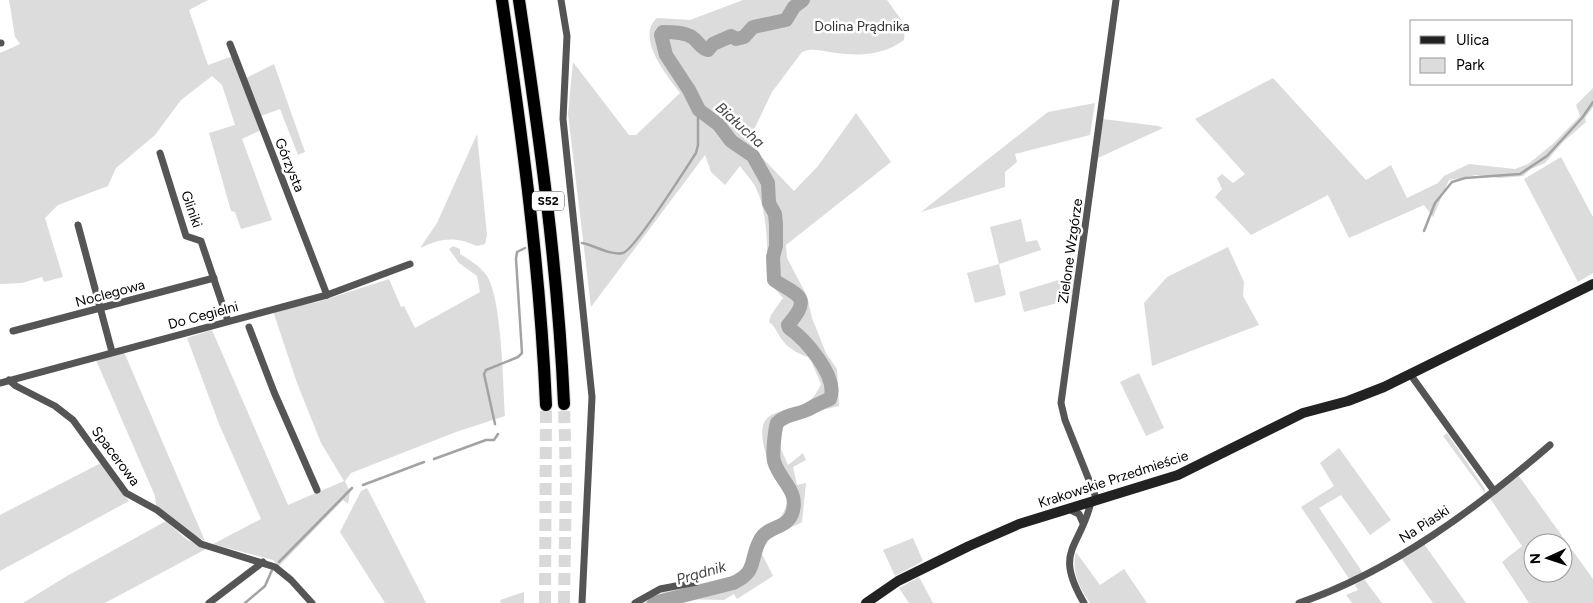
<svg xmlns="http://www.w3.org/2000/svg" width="1593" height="603" viewBox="0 0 1593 603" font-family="Figtree,sans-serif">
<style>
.green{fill:#dcdcdc;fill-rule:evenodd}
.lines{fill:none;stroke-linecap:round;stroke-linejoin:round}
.stream{stroke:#a3a3a3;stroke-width:2.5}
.river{stroke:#a3a3a3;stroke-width:14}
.motorway-tunnel{stroke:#d9d9d9;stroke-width:12;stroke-dasharray:12 6;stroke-linecap:butt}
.motorway-casing{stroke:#dbdbdb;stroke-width:14}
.minor{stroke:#555;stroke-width:7}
.secondary{stroke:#222;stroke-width:10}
.motorway{stroke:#000;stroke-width:12}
.labels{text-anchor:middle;stroke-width:5;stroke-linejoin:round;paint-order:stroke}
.shield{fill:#fff;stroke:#4c4c4c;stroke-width:1}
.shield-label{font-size:12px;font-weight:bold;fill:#000}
.park-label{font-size:14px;fill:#333;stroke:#fff}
.street-label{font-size:14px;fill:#000;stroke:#fff}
.water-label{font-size:15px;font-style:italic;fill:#444;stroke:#fff}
</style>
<rect width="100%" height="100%" fill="#fff"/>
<!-- green -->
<g class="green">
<polygon points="9,0 208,0 189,10 208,65 233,56 261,130 242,139 272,220 241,229 235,212 231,211 209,133 235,125 222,85 212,76 181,100 155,135 116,168 108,186 58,205 45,218 63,277 44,282 42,277 22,283 0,284 0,53 20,44 15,37"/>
<path d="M 743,0 L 887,0 L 905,25 L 904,40 C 880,57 856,56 829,52 C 819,50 811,48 802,52 L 772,92 L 749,140 L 754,149 L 794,191 L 818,166 L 856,113 L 891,162 L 786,245 L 787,258 L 807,296 L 812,318 L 826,353 L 837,369 L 839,406 C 820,411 790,415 779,432 L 781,449 L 788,465 L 803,453 L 806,460 L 793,467 L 797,485 L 806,483 L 802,522 L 768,539 L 761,552 L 773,576 L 737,599 L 734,594 L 724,600 L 676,599 L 670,603 L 641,603 C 647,599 654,594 661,591 C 682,583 736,587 747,563 C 752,553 747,545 756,534 C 771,515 778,533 788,500 C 782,483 769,470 765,451 C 753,406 781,416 807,402 C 814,399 818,390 821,384 L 810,358 C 800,354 790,350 783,341 C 777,334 777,328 769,322 L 771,315 L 783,298 L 767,280 C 768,253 768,213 756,188 C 752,180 745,173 740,166 L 725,185 L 711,172 L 705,155 L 591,307 L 568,114 L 573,62 L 629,135 L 636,135 L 680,93 C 667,76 635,37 657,18 L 690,20 Z"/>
<polygon points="274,64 305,152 298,155 280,109 261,116 246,78"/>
<polygon points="1273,78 1366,180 1391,165 1407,198 1438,183 1444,176 1469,164 1515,169 1528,164 1554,143 1580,116 1576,105 1593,88 1593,107 1585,118 1586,122 1563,142 1545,163 1531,169 1523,176 1500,178 1477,175 1449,180 1433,217 1424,205 1349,238 1328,195 1251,235 1215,197 1222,189 1217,178 1222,174 1233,183 1245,174 1195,119"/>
<polygon points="1095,103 1090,135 1015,154 1017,162 1005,172 1005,187 921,212 1048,112"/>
<polygon points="1103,119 1158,126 1163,128 1098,158"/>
<path d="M 477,134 L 487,235 L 485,244 L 477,246 C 455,236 441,238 420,248 L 437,223 Z"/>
<polygon points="1561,157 1593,217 1593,273 1578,282 1524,179"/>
<polygon points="1021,219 1026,242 1037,240 1041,250 999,264 1006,295 975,303 967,273 999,264 990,227"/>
<path d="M 453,246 L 460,249 L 460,254 C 470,260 480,266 487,276 C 502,300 503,384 505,416 L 456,432 L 351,473 L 345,481 L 350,492 L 348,504 L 343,500 L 279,566 L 273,560 L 213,544 L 261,519 L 219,424 L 187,338 L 212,330 L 288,505 L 344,481 L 321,443 L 297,383 L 273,311 L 318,302 L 389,279 L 401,307 L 404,306 L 415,328 L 480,292 L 477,276 L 459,263 L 449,249 Z"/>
<polygon points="1228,247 1244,282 1243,296 1259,325 1152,366 1144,303 1167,277"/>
<polygon points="1075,275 1072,299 1024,312 1019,292"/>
<polygon points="124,352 205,541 189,532 156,506 155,496 96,360"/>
<polygon points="1139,373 1164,428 1146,436 1120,382"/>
<polygon points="1447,433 1485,489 1485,493 1443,436"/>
<polygon points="1339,448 1391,520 1370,535 1341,495 1319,508 1363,573 1350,580 1301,507 1334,486 1320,463"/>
<polygon points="101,463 129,501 0,571 0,515"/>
<path d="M 1519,476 L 1593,579 L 1593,603 L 1529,603 L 1502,562 L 1522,546 L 1489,497 ZM 1533,543 L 1563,543 L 1563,573 L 1533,573 Z"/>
<polygon points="367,488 426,603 385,603 340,532 361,491"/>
<polygon points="166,521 186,539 206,549 105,603 23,603 67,576"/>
<polygon points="913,538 923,561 895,576 883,550"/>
<polygon points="1424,544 1466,603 1433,603 1401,558"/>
<path d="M 1076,552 L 1100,585 L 1124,569 L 1147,603 L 1090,603 C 1079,586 1071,572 1076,552 Z"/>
<polygon points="919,577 933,603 909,603 899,588"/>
<polygon points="1364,579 1382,603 1352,603 1346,595 1358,590 1355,585"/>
<polygon points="524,592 524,603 501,603 500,600"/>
</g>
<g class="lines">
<!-- stream -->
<g class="stream">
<polyline points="1424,231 1435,203 1452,182 1465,178 1520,174 1547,156 1582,118 1593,102"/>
<path d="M 582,243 C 594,245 611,256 623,253 C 635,250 686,168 696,153 L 698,145 L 698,108"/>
<polyline points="495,424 484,374 486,370 518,357 522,353 516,259 517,252 525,248"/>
<polyline points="434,459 486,440 494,440 498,434"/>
<polyline points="363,485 424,462"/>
<polyline points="279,562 352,488"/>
<polyline points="245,603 265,586 272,570"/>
</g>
<!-- river -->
<path class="river" d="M 654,603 L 733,583 C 758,572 749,560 760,540 C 767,526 786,529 792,514 C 800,490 780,482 774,461 C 772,455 775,429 777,423 C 786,414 796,415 807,410 C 815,406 821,402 830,399 C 839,377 805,339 789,328 L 788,325 C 813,296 798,296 774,280 L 773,257 L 776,246 L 776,225 L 775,214 L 769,203 L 768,183 L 753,156 L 731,141 L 719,125 L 699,110 L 689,90 L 666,55 L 661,35 L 663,32 C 672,32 684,32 692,37 C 698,41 701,49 708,50 L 713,44 L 731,36 L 736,39 L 744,37 L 753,27 L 786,20 L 794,7 L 803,0"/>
<!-- motorway-tunnel -->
<g class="motorway-tunnel">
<polyline points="545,603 546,405"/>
<polyline points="564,603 566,481 564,404"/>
</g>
<defs>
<g id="motorway">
<path d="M 502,0 C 522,135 540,268 546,405"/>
<path d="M 519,0 C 539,134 558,268 564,404"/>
</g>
</defs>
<!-- motorway casing -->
<use href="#motorway" class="motorway-casing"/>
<!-- minor -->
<g class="minor">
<polyline points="561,0 567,36 563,119 592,397 582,603"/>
<polyline points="0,43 1,43"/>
<polyline points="230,44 327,295"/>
<polyline points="160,153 186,236 201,241 228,321"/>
<polyline points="78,225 112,352"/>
<polyline points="249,327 274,392 317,490"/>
<polyline points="13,331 214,278"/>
<polyline points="1410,374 1494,491"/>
<polyline points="9,380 16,386 55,406 73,420 126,493 157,510 201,544 275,567 291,580 312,603"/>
<polyline points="0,383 327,295 410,264"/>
<polyline points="1097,500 1065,420 1061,403 1116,0"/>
<polyline points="1069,509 1079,514 1083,523"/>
<polyline points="209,603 263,562"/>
<polyline points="635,603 660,589 697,582"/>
<path d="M 1084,603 C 1053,550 1080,549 1091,502"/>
<path d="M 1299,603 C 1391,572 1477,508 1550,445"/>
</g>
<!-- secondary -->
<polyline class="secondary" points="866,603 898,581 969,546 1019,524 1178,475 1303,413 1348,401 1384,387 1593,284"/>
<!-- motorway -->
<use href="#motorway" class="motorway"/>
</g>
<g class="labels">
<!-- shield labels -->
<rect class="shield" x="532" y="191.5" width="32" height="19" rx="4"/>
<g class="shield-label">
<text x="548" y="205">S52</text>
</g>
<!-- park labels -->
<g class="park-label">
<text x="862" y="31">Dolina Prądnika</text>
</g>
<!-- street labels -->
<g class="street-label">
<text transform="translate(290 165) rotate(68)" y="5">Górzysta</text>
<text transform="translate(192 209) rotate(71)" y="5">Gliniki</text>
<text transform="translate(1070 251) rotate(-82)" y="5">Zielone Wzgórze</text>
<text transform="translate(110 293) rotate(-15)" y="5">Noclegowa</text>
<text transform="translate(203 315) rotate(-15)" y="5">Do Cegielni</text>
<text transform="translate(116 456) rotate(53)" y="5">Spacerowa</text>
<text transform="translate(1113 479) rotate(-18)" y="5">Krakowskie Przedmieście</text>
<text transform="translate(1424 524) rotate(-33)" y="5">Na Piaski</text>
</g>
<!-- water labels -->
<g class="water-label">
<text transform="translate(740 125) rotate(42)" y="5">Białucha</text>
<text transform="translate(701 573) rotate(-16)" y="5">Prądnik</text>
</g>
</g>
<!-- legend -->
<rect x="1410" y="20" width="162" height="65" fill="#ffffff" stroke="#999999"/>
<rect x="1420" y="36" width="25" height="8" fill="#222222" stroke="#999999"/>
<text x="1456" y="45" font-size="15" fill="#000000">Ulica</text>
<rect x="1420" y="58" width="25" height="15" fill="#dcdcdc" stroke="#999999"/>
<text x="1456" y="70" font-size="15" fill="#000000">Park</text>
<!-- north arrow -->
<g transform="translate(1548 558) rotate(267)"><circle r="24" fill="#ffffff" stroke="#999999"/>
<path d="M0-4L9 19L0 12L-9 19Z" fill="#000000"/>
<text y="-8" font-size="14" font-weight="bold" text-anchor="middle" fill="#000000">N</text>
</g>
</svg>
